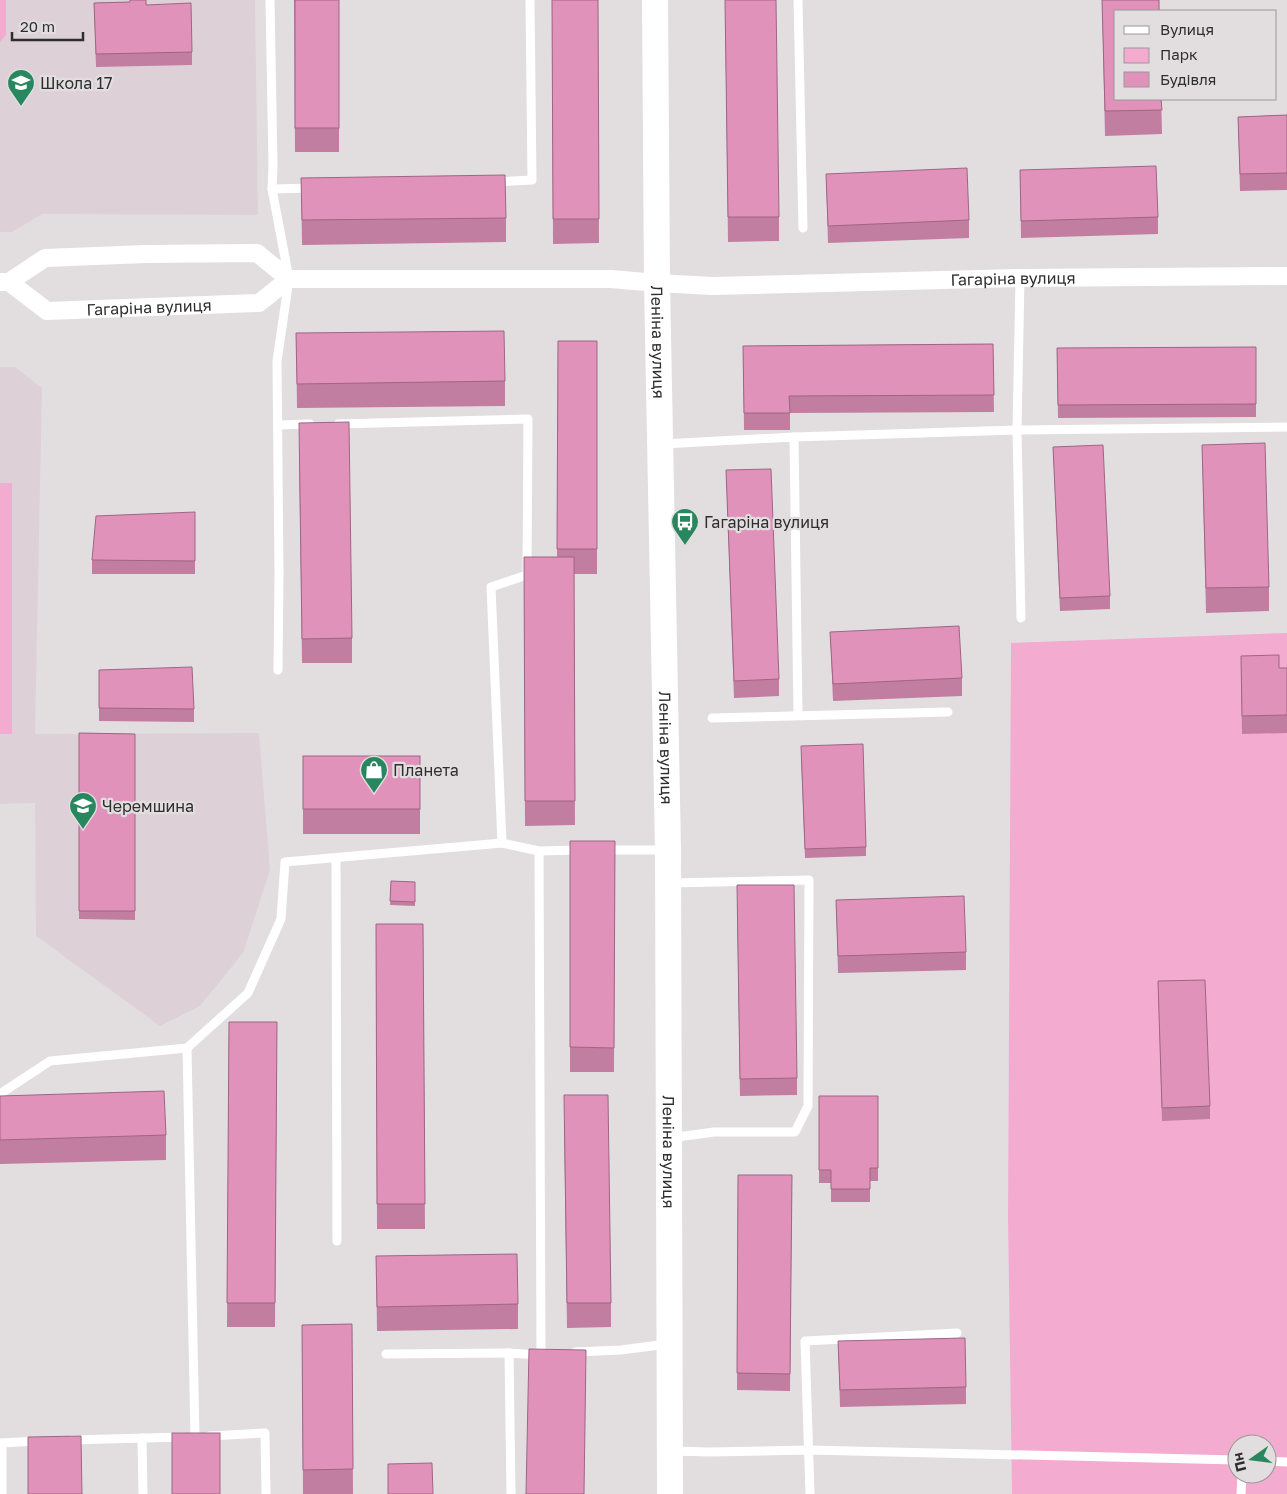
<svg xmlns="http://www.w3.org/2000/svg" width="1287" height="1494" viewBox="0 0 1287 1494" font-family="'Golos Text',sans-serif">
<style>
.built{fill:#ddd1d7}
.green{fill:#f3accf;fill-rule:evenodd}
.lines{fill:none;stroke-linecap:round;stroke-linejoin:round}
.lane{stroke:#fff;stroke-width:9}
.street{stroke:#fff;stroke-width:18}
.secondary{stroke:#fff;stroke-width:26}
.wall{fill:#c27ea0}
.building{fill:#e192ba;stroke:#9e6682}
.labels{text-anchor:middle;stroke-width:4.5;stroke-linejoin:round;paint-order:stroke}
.poi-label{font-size:16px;fill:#2f2e2e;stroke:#e2dee0;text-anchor:start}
.street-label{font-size:16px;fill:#2f2e2e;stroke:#e2dee0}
</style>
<rect width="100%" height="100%" fill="#e2dee0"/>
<!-- built -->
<g class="built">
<polygon points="0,0 255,0 258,215 42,214 12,232 0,232"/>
<polygon points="0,367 15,367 42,388 35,734 259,733 270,870 243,953 200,1006 160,1026 36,936 35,803 0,804"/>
</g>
<!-- green -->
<g class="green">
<polygon points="0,0 6,0 6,35 0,42"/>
<rect x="0" y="483" width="12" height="251"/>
<path d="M 1287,633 L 1287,1494 L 1012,1494 L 1008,1217 L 1011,643 ZM 1237,1444 L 1267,1444 L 1267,1474 L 1237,1474 Z"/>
</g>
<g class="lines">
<!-- lane -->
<g class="lane">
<polyline points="270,0 273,166 272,189 289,279 277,361 279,574 278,670"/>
<polyline points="798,0 803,228"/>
<polyline points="495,182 532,180 530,0"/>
<polyline points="272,189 312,188"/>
<polyline points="1020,278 1017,430 1021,618"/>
<polyline points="338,424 528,419 527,575 491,587 502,843"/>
<polyline points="278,425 310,424"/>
<polyline points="794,437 1017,430 1287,427"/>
<polyline points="663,444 794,437 798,715"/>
<polyline points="712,718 948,712"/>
<polyline points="604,850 666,850"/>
<polyline points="539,851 541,1355"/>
<polyline points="336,858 337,1241"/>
<polyline points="187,1048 195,1437"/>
<polyline points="0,1094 50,1061 187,1048 248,993 281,919 285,862 502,843 539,851 581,850"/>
<polyline points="670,1138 714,1132 795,1132 808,1106 809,880 671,883"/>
<polyline points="575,1352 621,1350 667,1344"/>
<polyline points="509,1353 511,1494"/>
<polyline points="386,1354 509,1353 540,1355"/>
<polyline points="209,1436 265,1433 266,1494"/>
<polyline points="142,1438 143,1494"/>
<polyline points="71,1440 183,1437"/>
<polyline points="0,1443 38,1441"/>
<polyline points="672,1451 710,1452 809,1450 1237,1460"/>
<polyline points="1267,1461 1287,1462"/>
<polyline points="2,1494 2,1443"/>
<polyline points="810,1494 805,1341 957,1333"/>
<polyline points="1241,1494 1242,1474"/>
</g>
<!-- street -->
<g class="street">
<path id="s1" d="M 0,282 L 9,282 L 45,258 L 146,254 L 257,253 L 289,279 L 611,279 L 657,283 L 712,286 L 1020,278 L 1287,276"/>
<path id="s2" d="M 9,282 L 47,311 L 259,303 L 289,279"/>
</g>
<!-- secondary -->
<path class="secondary" id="s3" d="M 655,0 L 657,283 L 668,850 L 670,1494"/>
</g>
<!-- wall -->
<g class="wall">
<polygon points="294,0 339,0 339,152 295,152"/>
<polygon points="552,0 598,0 599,243 553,244"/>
<polygon points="725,0 779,217 779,241 728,242"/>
<polygon points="1102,0 1159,0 1162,134 1105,136"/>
<polygon points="129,2 146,5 192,52 192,65 96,67 94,3"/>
<polygon points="1287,115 1287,190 1240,191 1238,117"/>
<polygon points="1020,170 1158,217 1158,234 1021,238"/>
<polygon points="826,174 969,220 969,238 828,243"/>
<polygon points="301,178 506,218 506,242 302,245"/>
<polygon points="296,333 505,381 505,406 297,408"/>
<polygon points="558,341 597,341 597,574 574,574 575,825 525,826 524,557 557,557"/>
<polygon points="993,344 994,412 790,413 790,430 744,430 743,346"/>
<polygon points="1256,347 1256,417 1058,418 1057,348"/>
<polygon points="1202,445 1269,587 1269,611 1206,613"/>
<polygon points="299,447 352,638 352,663 302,663"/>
<polygon points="1053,447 1110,596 1110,609 1060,611"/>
<polygon points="726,470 779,679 779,696 734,698"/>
<polygon points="195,512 195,574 92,574 92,560"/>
<polygon points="830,632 962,678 962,696 833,701"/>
<polygon points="1279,668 1287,668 1287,733 1242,734 1241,673"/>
<polygon points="99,670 194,709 194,722 99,721"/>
<polygon points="79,733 135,734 135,920 79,919"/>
<polygon points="801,755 866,847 866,856 805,858"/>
<rect x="303" y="756" width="117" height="78"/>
<polygon points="570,841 615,841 614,1072 570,1072"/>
<polygon points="391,881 415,882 415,906 390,905"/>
<polygon points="836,900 966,952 966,970 838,973"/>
<polygon points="737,903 797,1078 797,1095 740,1096"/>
<polygon points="376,924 423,924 425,1229 377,1229"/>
<polygon points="1158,981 1210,1106 1210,1119 1162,1121"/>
<polygon points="229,1022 277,1022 275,1327 227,1327"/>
<polygon points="0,1096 166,1135 166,1160 0,1164"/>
<polygon points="819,1096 878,1096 878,1181 870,1181 870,1202 831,1202 831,1183 819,1183"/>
<polygon points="564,1120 611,1303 611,1327 567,1328"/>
<polygon points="738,1175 792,1175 790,1391 737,1390"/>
<polygon points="376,1256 518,1304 518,1329 377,1331"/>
<polygon points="352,1324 353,1494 303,1494 302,1325"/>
<polygon points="838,1341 966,1387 966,1404 840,1407"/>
</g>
<!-- building -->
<g class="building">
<polygon points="130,0 146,0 146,5 191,3 192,52 96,54 94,3 130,2"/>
<rect x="295" y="0" width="44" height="128"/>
<polygon points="552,0 598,0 599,219 553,219"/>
<polygon points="725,0 776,0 779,217 728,217"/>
<polygon points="1102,0 1159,0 1159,11 1116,11 1116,99 1161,99 1162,110 1105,111"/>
<polygon points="1287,115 1287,173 1240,174 1238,117"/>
<polygon points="1156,166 1158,217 1021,221 1020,170"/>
<polygon points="967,168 969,220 828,226 826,174"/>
<polygon points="505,175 506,218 302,220 301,178"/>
<polygon points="504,331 505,381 297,384 296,333"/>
<polygon points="558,341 597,341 597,549 557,549"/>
<polygon points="993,344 994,395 789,396 790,413 744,413 743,346"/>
<polygon points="1256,347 1256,404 1058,405 1057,348"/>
<polygon points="349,422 352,638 302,639 299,423"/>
<polygon points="1265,443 1269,587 1206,588 1202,445"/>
<polygon points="1103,445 1110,596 1060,598 1053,447"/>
<polygon points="771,469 779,679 734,681 726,470"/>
<polygon points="195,512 195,561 92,560 96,516"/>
<polygon points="524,557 574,557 575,801 525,801"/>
<polygon points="959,626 962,678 833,684 830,632"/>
<polygon points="1279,655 1279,668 1287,668 1287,715 1242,716 1241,656"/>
<polygon points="192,667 194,709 99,708 99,670"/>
<polygon points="79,733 135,734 135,911 79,911"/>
<polygon points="863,744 866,847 805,849 801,746"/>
<rect x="303" y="756" width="117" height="53"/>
<polygon points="570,841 615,841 614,1048 570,1047"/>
<polygon points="391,881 415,882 415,902 390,901"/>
<polygon points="737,885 794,885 797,1078 740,1079"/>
<polygon points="964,896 966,952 838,956 836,900"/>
<polygon points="376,924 423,924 425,1204 377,1204"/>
<polygon points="1205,980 1210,1106 1162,1108 1158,981"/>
<polygon points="229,1022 277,1022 275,1303 227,1303"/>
<polygon points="164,1091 166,1135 0,1140 0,1096"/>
<polygon points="564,1095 608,1095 611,1303 567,1303"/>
<polygon points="819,1096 878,1096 878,1168 870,1168 870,1189 831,1189 831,1170 819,1170"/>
<polygon points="738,1175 792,1175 790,1374 737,1373"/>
<polygon points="517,1254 518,1304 377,1307 376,1256"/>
<polygon points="352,1324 353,1469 303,1470 302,1325"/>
<polygon points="965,1338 966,1387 840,1390 838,1341"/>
<polygon points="529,1349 586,1350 584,1494 526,1494"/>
<rect x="172" y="1433" width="48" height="61"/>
<polygon points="81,1436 82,1494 28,1494 28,1437"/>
<polygon points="432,1463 433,1494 388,1494 388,1464"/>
</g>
<!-- icons -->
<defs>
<symbol id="school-pin" viewBox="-11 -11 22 30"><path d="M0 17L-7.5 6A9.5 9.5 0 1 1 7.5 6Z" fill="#28875e" stroke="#e2dee0"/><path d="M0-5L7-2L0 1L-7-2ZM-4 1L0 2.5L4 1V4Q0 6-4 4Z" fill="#fff"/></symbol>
<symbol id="bus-pin" viewBox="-11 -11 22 30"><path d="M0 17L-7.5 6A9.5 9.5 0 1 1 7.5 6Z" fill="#28875e" stroke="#e2dee0"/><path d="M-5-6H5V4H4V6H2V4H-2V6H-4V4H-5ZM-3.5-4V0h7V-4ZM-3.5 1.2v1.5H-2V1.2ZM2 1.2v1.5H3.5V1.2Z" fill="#fff"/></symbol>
<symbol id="shop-pin" viewBox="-11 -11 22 30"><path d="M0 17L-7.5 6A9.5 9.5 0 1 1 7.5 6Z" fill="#28875e" stroke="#e2dee0"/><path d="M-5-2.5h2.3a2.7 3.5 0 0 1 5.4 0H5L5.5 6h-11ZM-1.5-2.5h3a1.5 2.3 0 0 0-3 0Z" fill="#fff"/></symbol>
</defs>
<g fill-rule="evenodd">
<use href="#school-pin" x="5" y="67" width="32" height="43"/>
<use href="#bus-pin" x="669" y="506" width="32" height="43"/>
<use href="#shop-pin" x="358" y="754" width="32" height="43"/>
<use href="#school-pin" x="67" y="790" width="32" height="43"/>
</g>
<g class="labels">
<!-- poi labels -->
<g class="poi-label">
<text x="40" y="89">Школа 17</text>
<text x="704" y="528">Гагаріна вулиця</text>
<text x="393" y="776">Планета</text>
<text x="102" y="812">Черемшина</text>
</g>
<!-- street labels -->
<g class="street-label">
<text dy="6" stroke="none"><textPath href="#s1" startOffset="1030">Гагаріна вулиця</textPath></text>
<text dy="6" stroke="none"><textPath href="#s2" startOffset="150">Гагаріна вулиця</textPath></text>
<text dy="6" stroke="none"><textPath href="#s3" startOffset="342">Леніна вулиця</textPath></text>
<text dy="6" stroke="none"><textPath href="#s3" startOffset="748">Леніна вулиця</textPath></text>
<text dy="6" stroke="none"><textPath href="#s3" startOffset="1152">Леніна вулиця</textPath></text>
</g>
</g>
<!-- legend -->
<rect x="1114" y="10" width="162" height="90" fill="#e2dee0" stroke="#9a9899"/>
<rect x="1124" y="26" width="25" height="8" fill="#ffffff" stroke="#9a9899"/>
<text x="1160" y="35" font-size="15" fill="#2f2e2e">Вулиця</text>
<rect x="1124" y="48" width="25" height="15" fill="#f3accf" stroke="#9a9899"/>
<text x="1160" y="60" font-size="15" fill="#2f2e2e">Парк</text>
<rect x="1124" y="72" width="25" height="15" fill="#e192ba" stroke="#9a9899"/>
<text x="1160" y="85" font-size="15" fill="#2f2e2e">Будівля</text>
<!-- north arrow -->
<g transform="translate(1252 1459) rotate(256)"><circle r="24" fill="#e2dee0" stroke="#9a9899"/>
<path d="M0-4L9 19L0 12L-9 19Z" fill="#28875e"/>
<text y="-8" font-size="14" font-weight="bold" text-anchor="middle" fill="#2f2e2e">Пн</text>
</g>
<!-- scale -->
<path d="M12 32v8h71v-8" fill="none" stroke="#2f2e2e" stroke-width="2.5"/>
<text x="20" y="32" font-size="15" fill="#2f2e2e" stroke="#e2dee0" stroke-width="4" paint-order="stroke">20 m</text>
</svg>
